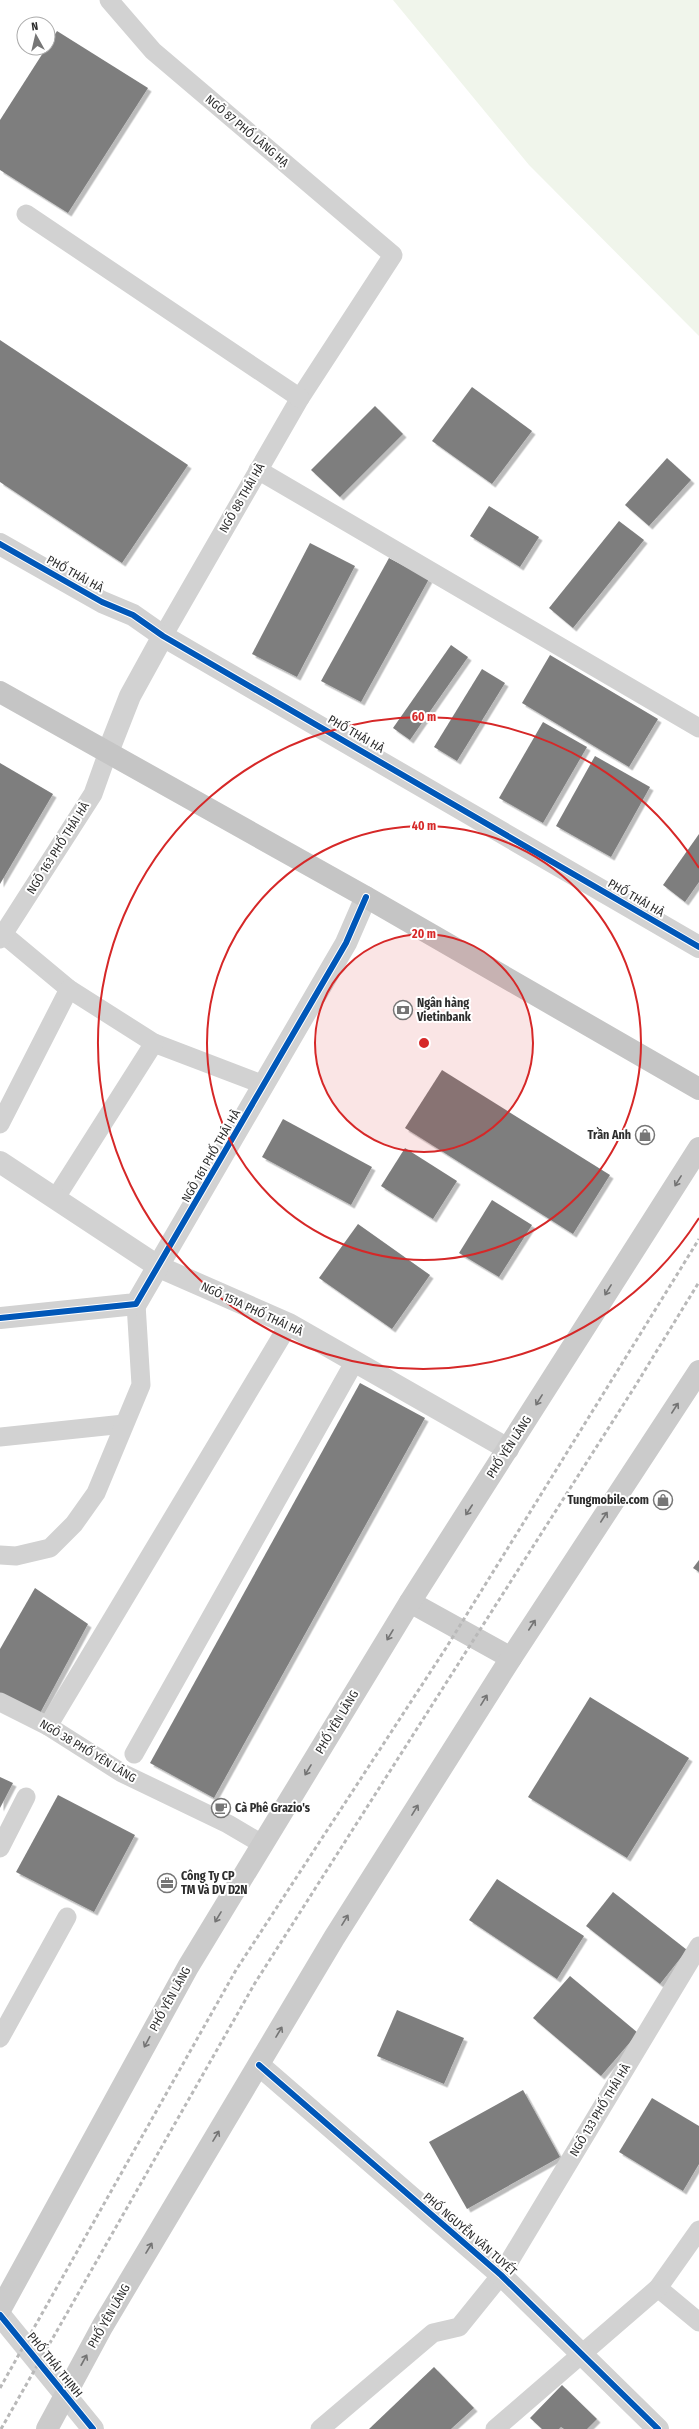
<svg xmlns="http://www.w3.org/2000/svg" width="699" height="2429" viewBox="0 0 699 2429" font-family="'Fira Sans Condensed',sans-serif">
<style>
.green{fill:#f0f5eb}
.building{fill:#7e7e7e;filter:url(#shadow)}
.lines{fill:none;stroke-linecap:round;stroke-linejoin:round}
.service{stroke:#d2d2d2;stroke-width:19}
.minor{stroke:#d2d2d2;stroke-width:22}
.tertiary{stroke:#d2d2d2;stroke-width:22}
.secondary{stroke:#cbcbcb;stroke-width:22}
.primary{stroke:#c5c5c5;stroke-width:22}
.rail{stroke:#b9b9b9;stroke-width:3;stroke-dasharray:4 3;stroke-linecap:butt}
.cycleway-casing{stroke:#fff;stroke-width:8}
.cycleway{stroke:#0057b8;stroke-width:6}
.oneway{stroke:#747474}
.ring{fill:none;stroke:#d62828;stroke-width:2}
.labels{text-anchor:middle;stroke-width:4;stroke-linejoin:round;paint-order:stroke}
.street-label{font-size:12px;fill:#2d2d2d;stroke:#fff}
.poi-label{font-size:12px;font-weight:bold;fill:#2d2d2d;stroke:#fff;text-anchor:start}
.centre{fill:#d62828;stroke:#fff;stroke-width:2}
.ring-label{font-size:12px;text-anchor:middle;font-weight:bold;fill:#d62828;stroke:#fff;stroke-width:4;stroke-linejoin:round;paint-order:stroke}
</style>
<defs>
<filter id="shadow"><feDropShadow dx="3.5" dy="3.5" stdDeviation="0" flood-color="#0004"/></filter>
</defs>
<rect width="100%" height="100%" fill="#fff"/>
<!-- green -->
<polygon class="green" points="393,0 699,0 699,336 529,165"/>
<!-- building -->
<g class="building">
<polygon points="57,31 148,88 68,213 0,170 0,120"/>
<polygon points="0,340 188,465 122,563 0,482"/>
<polygon points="472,387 532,431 492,484 432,441"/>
<polygon points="375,406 403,434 340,497 311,470"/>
<polygon points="667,458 691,480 649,526 625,505"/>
<polygon points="489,506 539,537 520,567 470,536"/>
<polygon points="619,521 644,540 573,628 549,608"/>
<polygon points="310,543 355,566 297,677 252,654"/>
<polygon points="389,558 429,579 361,702 321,681"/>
<polygon points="451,645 468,657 410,740 393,728"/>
<polygon points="550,655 658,719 629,767 522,703"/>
<polygon points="482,669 505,683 457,761 434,747"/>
<polygon points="543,722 587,747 543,823 499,798"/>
<polygon points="595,756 650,787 611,857 556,826"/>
<polygon points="0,763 53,794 0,884"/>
<polygon points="699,834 699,882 685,902 663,885"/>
<polygon points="442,1070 610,1175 573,1234 405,1128"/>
<polygon points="283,1119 372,1167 351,1205 262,1157"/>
<polygon points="405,1148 457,1181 433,1219 381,1186"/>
<polygon points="492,1200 532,1225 499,1277 459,1253"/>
<polygon points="358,1224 430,1275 392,1329 319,1278"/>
<polygon points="360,1383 425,1418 214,1798 150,1763"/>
<polygon points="699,1560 699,1572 693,1568"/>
<polygon points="35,1588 88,1624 39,1715 0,1695 0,1649"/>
<polygon points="590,1697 689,1758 627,1858 528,1797"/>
<polygon points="0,1777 13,1783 0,1808"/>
<polygon points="58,1795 135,1835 94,1912 16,1872"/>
<polygon points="497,1879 584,1936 557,1979 469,1920"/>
<polygon points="613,1892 687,1950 660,1984 586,1926"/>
<polygon points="570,1976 638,2033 601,2076 533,2018"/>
<polygon points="397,2010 464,2038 444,2084 377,2056"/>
<polygon points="523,2090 560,2157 467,2209 429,2142"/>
<polygon points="652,2098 699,2126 699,2164 683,2191 619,2152"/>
<polygon points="434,2367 474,2408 451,2429 369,2429"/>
<polygon points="562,2385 597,2419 587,2429 564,2429 561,2427 559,2429 542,2429 530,2418"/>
</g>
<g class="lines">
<!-- service -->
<g class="service">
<polyline points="109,0 153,51 393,255 300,398 163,636"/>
<polyline points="26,214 300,398"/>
<polyline points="258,470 699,728"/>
<polyline points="3,934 69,989 154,1043 264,1085"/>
<polyline points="0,939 93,794 108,752"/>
<polyline points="0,1124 69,989"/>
<polyline points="55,1199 154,1043"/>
<polyline points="0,1437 124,1424"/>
<polyline points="0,1555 16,1556 50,1548 74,1524 96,1493 141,1385 136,1304"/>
<polyline points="0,1702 48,1726 122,1773 228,1824 262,1844"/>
<polyline points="48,1726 289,1324"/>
<polyline points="134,1754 355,1361"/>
<polyline points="0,1848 26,1797"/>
<polyline points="0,2038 67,1917"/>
<polyline points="658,2288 699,2322"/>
<polyline points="320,2429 433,2333 459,2327 501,2275 699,1946"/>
<polyline points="495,2429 658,2288 699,2230"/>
</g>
<!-- minor -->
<g class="minor">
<polyline points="0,544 102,602 133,615 163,636 699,947"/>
<polyline points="108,752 130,696 163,636"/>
<polyline points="0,1162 159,1267 289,1324 508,1449"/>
<polyline points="0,1318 136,1304 346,943 366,897"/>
<polyline points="259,2065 501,2275 658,2429"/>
</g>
<!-- tertiary -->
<polyline class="tertiary" points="0,2315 93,2429"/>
<!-- secondary -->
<g class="secondary">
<polyline points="410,1602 511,1658"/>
<polyline points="0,2310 188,1967 410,1602 699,1148"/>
<polyline points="47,2429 102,2327 334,1938 511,1658 699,1371"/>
</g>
<!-- primary -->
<polyline class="primary" points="0,692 366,897 699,1089"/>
<!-- rail -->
<g class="rail">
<polyline points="0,2388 236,1970 446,1648 699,1239"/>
<polyline points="1,2429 255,1983 634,1388 699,1282"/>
</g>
<defs>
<g id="cycleway">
<polyline points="0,544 102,602 133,615 163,636 699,947"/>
<polyline points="0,1318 136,1304 346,943 366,897"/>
<polyline points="259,2065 501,2275 658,2429"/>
<polyline points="0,2315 93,2429"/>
</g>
</defs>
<!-- cycleway casing -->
<use href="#cycleway" class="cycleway-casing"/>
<!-- cycleway -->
<use href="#cycleway" class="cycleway"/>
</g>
<!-- one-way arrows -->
<defs><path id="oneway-shaft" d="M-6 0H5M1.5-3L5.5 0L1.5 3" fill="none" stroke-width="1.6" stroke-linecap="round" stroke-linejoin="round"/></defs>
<g class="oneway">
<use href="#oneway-shaft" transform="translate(678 1181) rotate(122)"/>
<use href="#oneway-shaft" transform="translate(608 1290) rotate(122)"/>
<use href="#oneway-shaft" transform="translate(539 1400) rotate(122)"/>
<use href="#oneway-shaft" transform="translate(675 1408) rotate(-57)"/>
<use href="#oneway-shaft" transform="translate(469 1510) rotate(123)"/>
<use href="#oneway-shaft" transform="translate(604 1517) rotate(-57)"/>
<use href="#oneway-shaft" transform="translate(532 1625) rotate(-57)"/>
<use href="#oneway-shaft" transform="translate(390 1635) rotate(121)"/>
<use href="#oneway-shaft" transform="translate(484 1700) rotate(-58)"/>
<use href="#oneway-shaft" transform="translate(308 1770) rotate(121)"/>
<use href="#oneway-shaft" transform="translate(415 1810) rotate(-58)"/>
<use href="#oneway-shaft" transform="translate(218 1917) rotate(121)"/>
<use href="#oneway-shaft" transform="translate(345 1920) rotate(-58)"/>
<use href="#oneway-shaft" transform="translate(279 2032) rotate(-59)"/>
<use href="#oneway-shaft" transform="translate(147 2042) rotate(118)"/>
<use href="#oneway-shaft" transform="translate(216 2136) rotate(-59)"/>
<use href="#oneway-shaft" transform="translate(149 2248) rotate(-59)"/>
<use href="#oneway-shaft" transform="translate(84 2360) rotate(-61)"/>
</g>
<!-- distance rings -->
<circle cx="424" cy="1043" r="109" fill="#d62828" fill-opacity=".12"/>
<g class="ring">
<circle cx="424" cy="1043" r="109"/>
<circle cx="424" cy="1043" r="217"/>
<path d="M699 1218A326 326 0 1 1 699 868"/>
</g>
<!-- icons -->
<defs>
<symbol id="bank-ring" viewBox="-11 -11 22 22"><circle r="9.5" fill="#fff" stroke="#767676" stroke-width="1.5"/><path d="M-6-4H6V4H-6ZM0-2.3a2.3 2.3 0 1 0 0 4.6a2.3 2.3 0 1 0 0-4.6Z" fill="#767676"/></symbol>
<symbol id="shop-ring" viewBox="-11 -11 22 22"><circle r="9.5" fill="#fff" stroke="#767676" stroke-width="1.5"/><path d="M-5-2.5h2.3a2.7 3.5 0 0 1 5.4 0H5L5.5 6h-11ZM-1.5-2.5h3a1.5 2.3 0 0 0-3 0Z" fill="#767676"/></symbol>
<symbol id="cafe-ring" viewBox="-11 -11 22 22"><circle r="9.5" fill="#fff" stroke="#767676" stroke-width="1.5"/><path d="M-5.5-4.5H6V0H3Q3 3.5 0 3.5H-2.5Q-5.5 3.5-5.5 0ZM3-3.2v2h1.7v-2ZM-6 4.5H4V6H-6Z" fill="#767676"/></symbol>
<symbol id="office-ring" viewBox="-11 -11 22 22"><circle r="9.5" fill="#fff" stroke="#767676" stroke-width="1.5"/><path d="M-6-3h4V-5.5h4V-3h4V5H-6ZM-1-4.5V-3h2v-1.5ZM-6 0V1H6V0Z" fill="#767676"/></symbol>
</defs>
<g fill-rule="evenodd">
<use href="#bank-ring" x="392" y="999" width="22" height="22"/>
<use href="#shop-ring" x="634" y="1124" width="22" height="22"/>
<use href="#shop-ring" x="652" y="1489" width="22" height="22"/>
<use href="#cafe-ring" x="210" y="1797" width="22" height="22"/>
<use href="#office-ring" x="156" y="1872" width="22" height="22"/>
</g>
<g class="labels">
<!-- street labels -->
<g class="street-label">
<text transform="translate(247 131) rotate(40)" y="4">NGÕ 87 PHỐ LÁNG HẠ</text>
<text transform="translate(242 498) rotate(-60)" y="4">NGÕ 88 THÁI HÀ</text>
<text transform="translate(75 574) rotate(29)" y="4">PHỐ THÁI HÀ</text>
<text transform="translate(356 734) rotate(30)" y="4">PHỐ THÁI HÀ</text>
<text transform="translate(58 848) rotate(-58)" y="4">NGÕ 163 PHỐ THÁI HÀ</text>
<text transform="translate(636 898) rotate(30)" y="4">PHỐ THÁI HÀ</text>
<text transform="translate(211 1156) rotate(-60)" y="4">NGÕ 161 PHỐ THÁI HÀ</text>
<text transform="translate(252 1309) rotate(25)" y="4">NGÕ 151A PHỐ THÁI HÀ</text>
<text transform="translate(509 1447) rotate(-57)" y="4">PHỐ YÊN LÃNG</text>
<text transform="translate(337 1722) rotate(-59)" y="4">PHỐ YÊN LÃNG</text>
<text transform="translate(88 1751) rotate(31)" y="4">NGÕ 38 PHỐ YÊN LÃNG</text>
<text transform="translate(170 1999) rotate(-61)" y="4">PHỐ YÊN LÃNG</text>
<text transform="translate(600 2110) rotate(-59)" y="4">NGÕ 133 PHỐ THÁI HÀ</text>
<text transform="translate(470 2234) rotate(41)" y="4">PHỐ NGUYỄN VĂN TUYẾT</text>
<text transform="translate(109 2316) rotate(-60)" y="4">PHỐ YÊN LÃNG</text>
<text transform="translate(55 2365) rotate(51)" y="4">PHỐ THÁI THỊNH</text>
</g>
<!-- poi labels -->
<g class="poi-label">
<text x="417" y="1007">Ngân hàng<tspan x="417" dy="14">Vietinbank</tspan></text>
<text x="631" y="1139" text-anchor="end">Trần Anh</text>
<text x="649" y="1504" text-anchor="end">Tungmobile.com</text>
<text x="235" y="1812">Cà Phê Grazio's</text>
<text x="181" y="1880">Công Ty CP<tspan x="181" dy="14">TM Và DV D2N</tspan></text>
</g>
</g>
<circle cx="424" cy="1043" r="6" class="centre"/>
<g class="ring-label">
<text x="424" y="721">60 m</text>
<text x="424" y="830">40 m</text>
<text x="424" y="938">20 m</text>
</g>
<!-- north arrow -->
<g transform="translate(36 36) rotate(352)"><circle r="19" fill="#ffffff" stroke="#ababab"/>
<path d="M0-3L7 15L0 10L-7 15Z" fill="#767676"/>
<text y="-6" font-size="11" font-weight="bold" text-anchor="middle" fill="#2d2d2d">N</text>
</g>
</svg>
